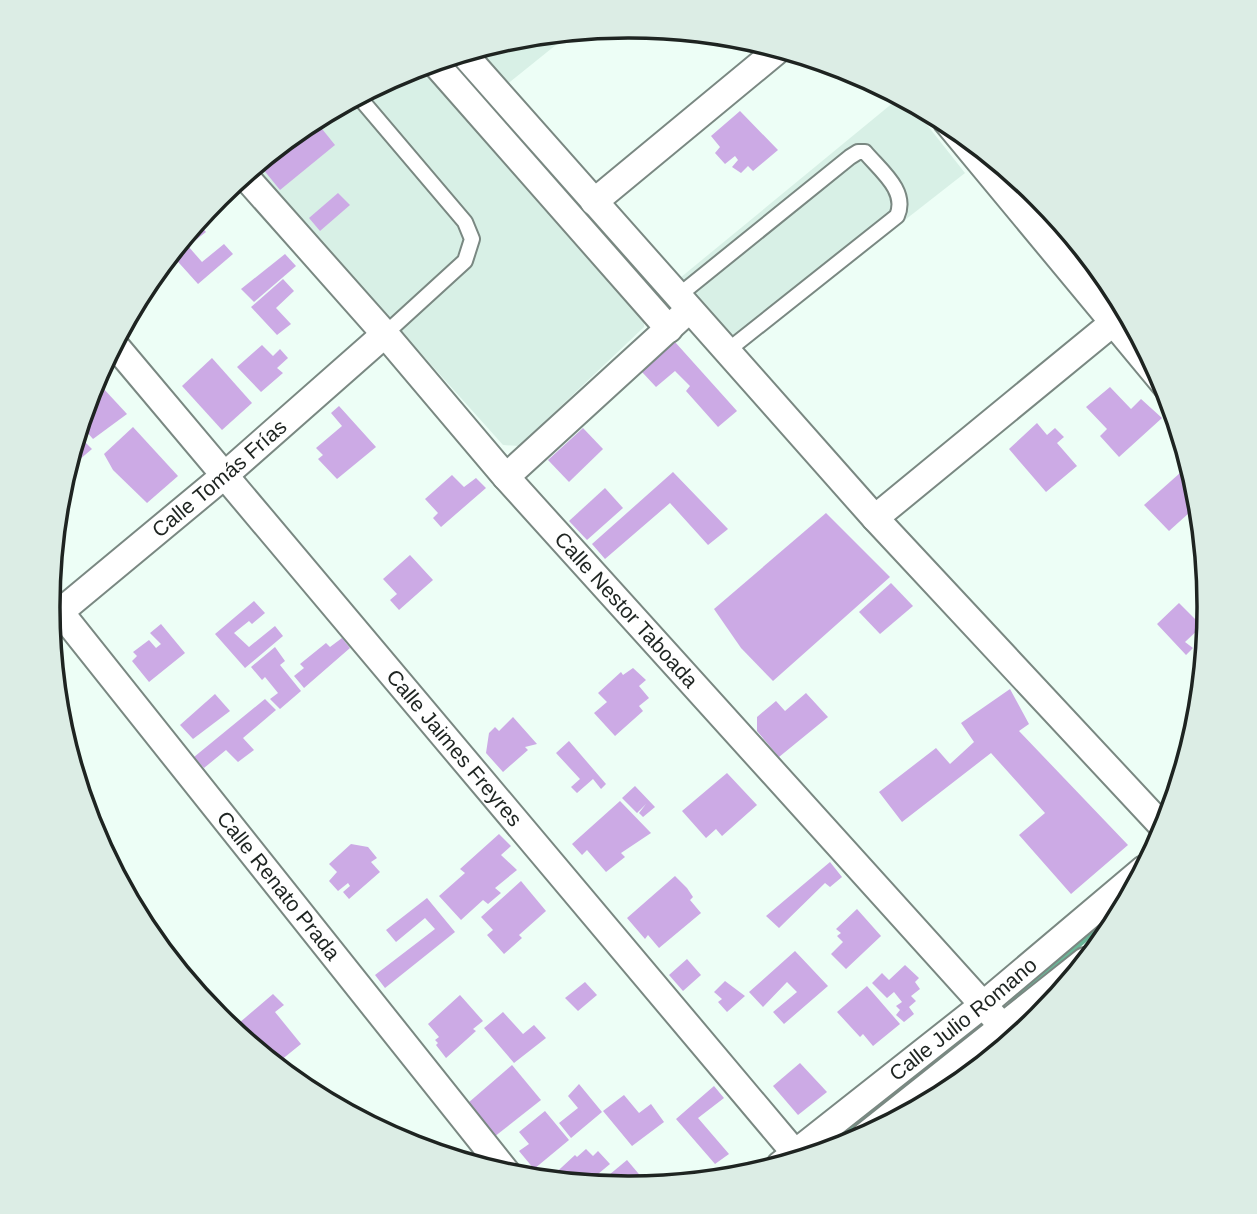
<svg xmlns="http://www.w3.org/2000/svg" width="1257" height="1214" viewBox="0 0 1257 1214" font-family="Helvetica,sans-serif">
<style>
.built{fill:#d8f0e6}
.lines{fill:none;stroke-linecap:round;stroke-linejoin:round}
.stream{stroke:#6ab798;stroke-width:7}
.building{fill:#ccaae5}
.service-casing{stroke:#7a8882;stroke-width:18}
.minor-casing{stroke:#7a8882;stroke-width:30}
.service{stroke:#fff;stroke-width:14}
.minor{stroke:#fff;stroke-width:26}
.labels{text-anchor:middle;stroke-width:5;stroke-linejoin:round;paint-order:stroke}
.street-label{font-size:21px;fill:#1e2421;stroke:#edfef6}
.rim{fill:none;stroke:#1e2421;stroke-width:3.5}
</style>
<rect width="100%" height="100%" fill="#edfef6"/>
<!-- built -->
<g class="built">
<polygon points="572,32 505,86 473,50 516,37"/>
<polygon points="420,66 644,314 644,327 519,446 503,445 254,167 306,124 407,70"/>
<polygon points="900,97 909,102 965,173 740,349 680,278"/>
</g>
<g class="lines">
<!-- stream -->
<g class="stream">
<polyline points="466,76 557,182"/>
<polyline points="1012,999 1123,907"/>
<polyline points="816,1154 973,1030"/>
</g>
</g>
<!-- building -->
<g class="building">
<polygon points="740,111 778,150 753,171 748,166 741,173 732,167 738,160 735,156 725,164 715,153 720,147 711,136"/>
<polygon points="314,119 335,145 280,190 258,163"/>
<polygon points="338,193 350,205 320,231 309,218"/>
<polygon points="197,222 206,232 188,246 202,262 224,244 233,254 198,284 171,254"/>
<polygon points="285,254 296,266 254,302 241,289"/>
<polygon points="283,279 294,291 276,308 291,324 277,335 251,307"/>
<polygon points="675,342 737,411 718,427 686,391 690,386 675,371 656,387 642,372"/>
<polygon points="262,345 273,356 280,349 288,358 277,368 283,373 261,392 237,367"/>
<polygon points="212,358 252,403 222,430 182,386"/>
<polygon points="102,387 127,414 93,439 80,424 87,400"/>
<polygon points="1110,387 1131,409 1141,399 1162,418 1119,457 1100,436 1107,429 1086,407"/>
<polygon points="339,406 376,447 337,479 318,459 323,455 316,448 342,426 331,413"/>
<polygon points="1037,423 1047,435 1055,428 1064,437 1057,443 1077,466 1046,492 1009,449"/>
<polygon points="133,427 178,476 147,503 113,470 104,454"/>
<polygon points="583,428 603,449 569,482 548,460"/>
<polygon points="75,439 79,443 83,440 92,449 73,465 69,461"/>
<polygon points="1189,465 1199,504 1169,531 1144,505"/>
<polygon points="673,472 728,529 708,545 670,503 605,559 592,544"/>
<polygon points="452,475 464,487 476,478 486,488 441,527 433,518 438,513 425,499"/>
<polygon points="605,488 623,508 587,540 569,521"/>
<polygon points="826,513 890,577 773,681 741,648 714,609"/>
<polygon points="410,555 433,580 399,610 390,600 397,594 383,579"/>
<polygon points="891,583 913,606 880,634 859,612"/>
<polygon points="254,601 265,613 252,624 249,621 234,633 249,647 275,626 283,636 245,668 215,634"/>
<polygon points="1179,603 1202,626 1185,642 1193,648 1186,655 1157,624"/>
<polygon points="161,624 185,653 149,682 132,661 137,656 133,652 149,640 156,648 161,644 150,633"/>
<polygon points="342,638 350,648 304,688 294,676 304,668 300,664 326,643 330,647"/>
<polygon points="275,647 285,661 280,665 301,691 280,709 270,699 278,693 265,677 262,680 251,667"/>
<polygon points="633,668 646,680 639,686 649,698 639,706 643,711 615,736 594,713 607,702 598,693 621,672 623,675"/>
<polygon points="1010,689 1029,724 1019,731 1128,845 1071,894 1019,835 1045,813 991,753 902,822 879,792 936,748 950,764 974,742 961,723"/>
<polygon points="806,693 828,717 779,757 757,731 757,717 776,701 785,711"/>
<polygon points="215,694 230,711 193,739 180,725"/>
<polygon points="265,699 276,710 243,738 254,750 238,762 226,750 204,768 194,757"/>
<polygon points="513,717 537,744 525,747 528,750 503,772 486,753 489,733 495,727 499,731"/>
<polygon points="569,741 606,784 601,789 593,779 577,793 571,787 580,779 556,753"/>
<polygon points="727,773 757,805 722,836 716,829 706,838 682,811"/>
<polygon points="635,786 655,807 643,817 639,813 646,804 637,813 622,798"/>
<polygon points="620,801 651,833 621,853 625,857 606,872 587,850 582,855 572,844"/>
<polygon points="499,834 511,846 501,855 517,870 495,888 501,893 488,904 483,900 461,920 439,896 465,873 460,869"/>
<polygon points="351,844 368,847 377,858 371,862 380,872 349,899 343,892 350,886 348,883 338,891 329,881 337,872 329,864"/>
<polygon points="830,862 842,877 830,887 825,883 779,928 766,916"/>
<polygon points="675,876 687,888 693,897 690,900 701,913 659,948 648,935 645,939 627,918"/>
<polygon points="521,881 546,911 519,935 522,938 504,954 487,935 493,930 481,917"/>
<polygon points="427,898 455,932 385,988 375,975 435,929 425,918 396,942 386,930"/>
<polygon points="857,909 881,936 846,969 831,954 843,942 837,936 841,933 836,929"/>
<polygon points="795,951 828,986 784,1024 773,1012 797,992 787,982 763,1007 749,992"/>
<polygon points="687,959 701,975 683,991 669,975"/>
<polygon points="905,965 919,978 915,982 920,989 911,996 916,1001 909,1007 914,1014 904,1022 896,1015 900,1010 896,1006 902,1002 894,992 887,998 872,983 882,973 889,980"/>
<polygon points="725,981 745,996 727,1012 718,1002 722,999 714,992"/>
<polygon points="585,982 597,995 578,1011 565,998"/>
<polygon points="867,986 900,1024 873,1046 863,1034 860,1037 837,1012"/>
<polygon points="273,994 284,1005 275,1012 301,1044 275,1065 232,1029"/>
<polygon points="460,995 483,1021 473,1029 476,1031 446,1058 436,1045 438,1043 435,1040 439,1037 428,1024"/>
<polygon points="503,1012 523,1034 534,1025 546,1038 514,1063 484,1028"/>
<polygon points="800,1063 827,1092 798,1115 773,1086"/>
<polygon points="512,1065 541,1100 494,1137 468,1103"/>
<polygon points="579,1084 602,1112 571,1138 559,1123 578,1108 568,1096"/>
<polygon points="714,1086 724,1098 698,1118 729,1154 715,1164 676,1119"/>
<polygon points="624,1095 639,1113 651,1104 664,1122 632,1146 603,1111"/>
<polygon points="545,1111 569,1140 534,1169 519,1151 529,1144 519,1132"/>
<polygon points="586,1149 593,1156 598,1151 610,1164 586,1184 548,1180 575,1155 577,1157"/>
<polygon points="627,1160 649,1186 628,1188 597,1185"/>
</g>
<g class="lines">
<defs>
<g id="service">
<polyline points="358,96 465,222 472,239 465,261 385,334"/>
<path d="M 678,296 L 850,157 L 858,152 L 865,152 C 881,171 908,191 897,216 L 727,351"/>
</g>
<g id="minor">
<polyline points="463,53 875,518 1165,829"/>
<polyline points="434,62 669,329"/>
<polyline points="947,122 1166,386"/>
<path id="s1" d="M 244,175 L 385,334 L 506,477 L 1014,1039"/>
<polyline points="594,202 779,49"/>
<path id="s2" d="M 114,344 L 795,1153"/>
<polyline points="506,477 680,318"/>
<polyline points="875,518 1126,312"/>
<path id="s3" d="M 49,598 L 508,1174"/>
<path id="s4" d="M 49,617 L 60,612 L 225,475 L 385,334"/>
<polyline points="865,1136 1085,961"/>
<path id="s5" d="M 780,1165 L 984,1004 L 1144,869"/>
</g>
</defs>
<!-- service casing -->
<use href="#service" class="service-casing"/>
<!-- minor casing -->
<use href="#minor" class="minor-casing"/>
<!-- service -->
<use href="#service" class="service"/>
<!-- minor -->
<use href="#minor" class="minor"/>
</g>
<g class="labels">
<!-- street labels -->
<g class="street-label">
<text dy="7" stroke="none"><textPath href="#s4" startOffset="220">Calle Tomás Frías</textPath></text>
<text dy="7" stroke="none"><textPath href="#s1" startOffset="579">Calle Nestor Taboada</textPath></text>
<text dy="7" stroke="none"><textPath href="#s2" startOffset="528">Calle Jaimes Freyres</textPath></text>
<text dy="7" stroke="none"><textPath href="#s3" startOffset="368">Calle Renato Prada</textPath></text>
<text dy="7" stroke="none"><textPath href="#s5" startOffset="234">Calle Julio Romano</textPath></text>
</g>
</g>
<!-- crop -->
<path d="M0 0H1257V1214H0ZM628 38H629A568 568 0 0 1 1197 606V608A568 568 0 0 1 629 1176H628A568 568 0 0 1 60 608V606A568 568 0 0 1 628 38Z" fill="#dcede5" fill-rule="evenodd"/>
<path class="rim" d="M628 38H629A568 568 0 0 1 1197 606V608A568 568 0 0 1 629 1176H628A568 568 0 0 1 60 608V606A568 568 0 0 1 628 38Z"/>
</svg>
